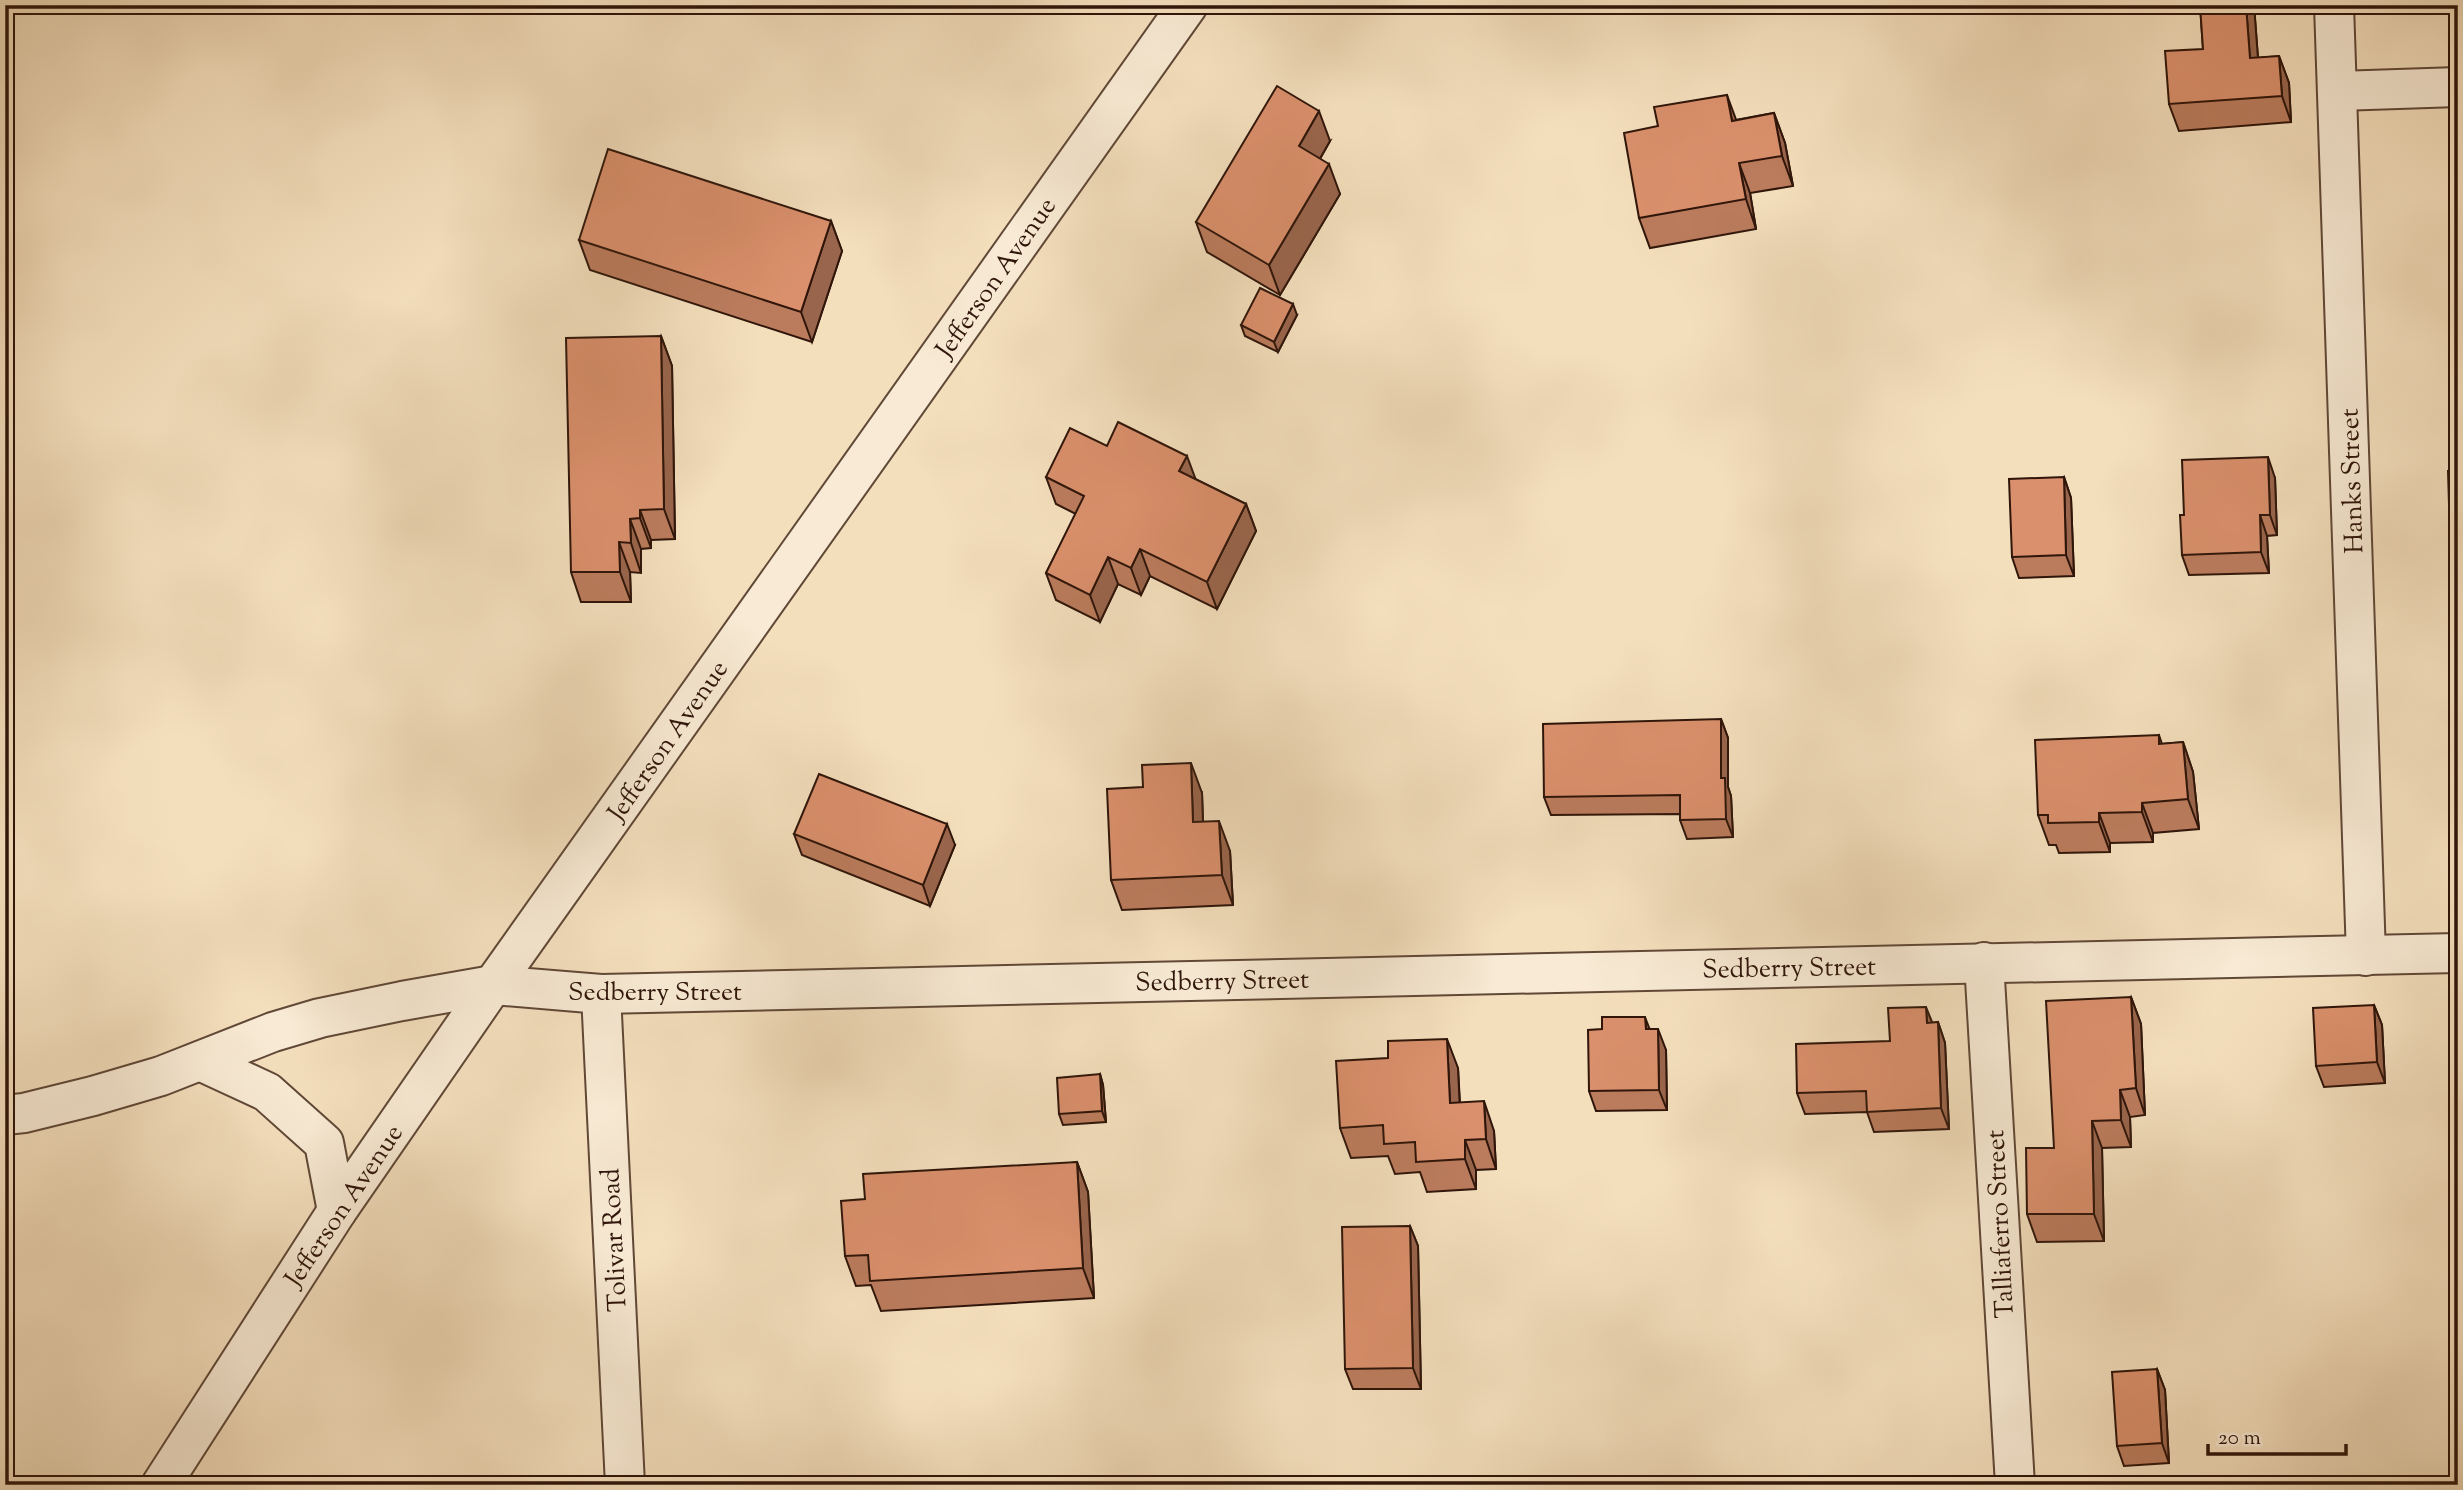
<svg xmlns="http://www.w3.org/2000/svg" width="2463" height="1490" viewBox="0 0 2463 1490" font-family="'Sorts Mill Goudy',serif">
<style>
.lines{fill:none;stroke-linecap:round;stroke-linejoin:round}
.minor-casing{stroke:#604837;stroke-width:42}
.tertiary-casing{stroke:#604837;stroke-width:42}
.minor{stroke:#f8ead4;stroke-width:38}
.tertiary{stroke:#f8ead4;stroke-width:38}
.wall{fill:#bb7c5d;stroke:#2f150a;stroke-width:2}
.shaded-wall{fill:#99654c;stroke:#2f150a;stroke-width:2}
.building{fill:#da906c;stroke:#2f150a;stroke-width:2}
.labels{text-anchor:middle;stroke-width:6;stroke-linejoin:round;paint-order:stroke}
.street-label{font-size:26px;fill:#2f150a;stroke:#f8ead4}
</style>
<rect width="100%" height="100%" fill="#f4dfbd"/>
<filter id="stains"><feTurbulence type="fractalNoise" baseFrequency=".00286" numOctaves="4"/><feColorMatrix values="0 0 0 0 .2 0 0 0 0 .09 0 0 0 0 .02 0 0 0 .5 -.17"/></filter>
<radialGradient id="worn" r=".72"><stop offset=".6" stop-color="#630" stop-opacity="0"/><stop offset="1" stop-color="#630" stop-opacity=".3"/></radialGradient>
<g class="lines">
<defs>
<g id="minor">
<polyline points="2334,5 2366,956"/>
<polyline points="2338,91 2458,87"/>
<polyline points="1984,962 2015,1485"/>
<polyline points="601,994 625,1485"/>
<polyline points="5,1115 24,1113 93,1096 161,1076 273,1032 320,1018 402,1001 493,985 601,994 2458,953"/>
</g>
<g id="tertiary">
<polyline points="200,1061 267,1092 324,1143 337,1211"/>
<polyline points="161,1485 337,1211 493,985 1188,5"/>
</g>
</defs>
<!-- minor casing -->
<use href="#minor" class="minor-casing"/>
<!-- tertiary casing -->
<use href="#tertiary" class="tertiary-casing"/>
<!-- minor -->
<use href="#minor" class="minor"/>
<!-- tertiary -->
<use href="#tertiary" class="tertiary"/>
</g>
<!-- wall -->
<g class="wall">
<polygon points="2200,5 2254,5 2258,58 2279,56 2289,83 2291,122 2179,131 2169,104 2203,49"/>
<polygon points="1774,113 1785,143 1793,186 1750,193 1756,229 1650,248 1639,218 1736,120"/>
<polygon points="1330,141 1320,159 1340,194 1280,295 1207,252 1196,222"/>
<polygon points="831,221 842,251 812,342 590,270 579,240"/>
<polygon points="1297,315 1278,352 1245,336 1241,325"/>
<polygon points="661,336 672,366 675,539 651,540 651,548 641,549 641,573 630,572 631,602 581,602 571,572"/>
<polygon points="1107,446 1195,479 1246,504 1256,531 1217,609 1150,576 1141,595 1118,584 1100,622 1056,600 1046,573 1076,514 1056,504 1046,477"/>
<polygon points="2458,470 2458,557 2450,537"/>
<polygon points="2064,477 2071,498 2074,576 2019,578 2012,557"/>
<polygon points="2275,478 2277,535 2267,536 2269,573 2189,575 2182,555 2184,515"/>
<polygon points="1721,719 1728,738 1728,787 1731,796 1733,837 1687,839 1680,820 1680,814 1551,815 1544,797"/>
<polygon points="2159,735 2162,744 2183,742 2193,772 2199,829 2153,833 2153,842 2110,843 2110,852 2059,853 2056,845 2049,845 2038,815"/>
<polygon points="1202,793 1203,821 1230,851 1233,905 1122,910 1111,880"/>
<polygon points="794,834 955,845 930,906 802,855"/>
<polygon points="2131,997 2141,1024 2145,1115 2130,1117 2131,1147 2102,1148 2104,1241 2037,1242 2027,1214 2054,1148"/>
<polygon points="2374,1005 2382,1025 2385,1083 2324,1087 2316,1066"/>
<polygon points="1938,1022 1945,1043 1949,1129 1874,1132 1867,1112 1805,1114 1797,1093 1890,1041 1932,1023"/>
<polygon points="1650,1029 1666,1050 1667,1110 1596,1111 1589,1091"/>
<polygon points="1388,1058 1458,1068 1460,1103 1494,1131 1496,1169 1476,1170 1476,1189 1427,1192 1420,1172 1395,1174 1388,1156 1351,1158 1340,1128"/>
<polygon points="1100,1074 1103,1085 1106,1122 1063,1125 1059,1114"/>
<polygon points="1077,1162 1088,1192 1094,1298 881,1311 871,1285 856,1286 845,1256 865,1199"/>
<polygon points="1410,1226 1418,1246 1421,1389 1353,1389 1345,1369"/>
<polygon points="2157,1369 2165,1390 2169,1463 2124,1466 2117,1446"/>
</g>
<!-- shaded-wall -->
<g class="shaded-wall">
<polygon points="2246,5 2254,5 2260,85 2250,58"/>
<polygon points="2279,56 2289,83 2291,122 2282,96"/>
<polygon points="1727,95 1738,125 1732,121"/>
<polygon points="1319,111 1330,141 1310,176 1299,146"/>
<polygon points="1774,113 1785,143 1793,186 1782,156"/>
<polygon points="1739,163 1750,193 1756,229 1746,199"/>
<polygon points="1329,164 1340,194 1280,295 1269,265"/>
<polygon points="831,221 842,251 812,342 801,312"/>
<polygon points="1293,304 1297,315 1278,352 1274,342"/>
<polygon points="661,336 672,366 675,539 664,509"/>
<polygon points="1187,456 1197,483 1179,471"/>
<polygon points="2268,457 2275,478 2277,535 2270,515"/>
<polygon points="2064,477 2071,498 2074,576 2066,555"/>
<polygon points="1246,504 1256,531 1217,609 1207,582"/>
<polygon points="640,510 651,540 651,548 640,518"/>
<polygon points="2260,515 2267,536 2269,573 2261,552"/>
<polygon points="630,519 641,549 641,573 631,543"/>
<polygon points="619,542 630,572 631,602 620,572"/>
<polygon points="1140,549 1150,576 1141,595 1131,568"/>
<polygon points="1108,557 1118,584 1100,622 1090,595"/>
<polygon points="1721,719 1728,738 1728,787 1731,796 1733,837 1726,819 1721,778"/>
<polygon points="2183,742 2193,772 2199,829 2188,799"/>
<polygon points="1191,763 1202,793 1204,852 1193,822"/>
<polygon points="2142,803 2153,833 2153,842 2142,812"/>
<polygon points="2099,813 2110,843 2110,852 2099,822"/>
<polygon points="1219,821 1230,851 1233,905 1222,875"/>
<polygon points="947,824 955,845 930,906 923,885"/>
<polygon points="2131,997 2141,1024 2145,1115 2136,1088"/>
<polygon points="2374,1005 2382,1025 2385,1083 2377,1062"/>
<polygon points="1926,1007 1934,1027 1927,1023"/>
<polygon points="1645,1017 1653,1038 1646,1029"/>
<polygon points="1938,1022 1945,1043 1949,1129 1941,1108"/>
<polygon points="1658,1029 1666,1050 1667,1110 1659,1090"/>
<polygon points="1447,1039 1458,1068 1461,1133 1450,1103"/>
<polygon points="1100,1074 1103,1085 1106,1122 1102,1111"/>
<polygon points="2120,1090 2130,1117 2131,1147 2121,1120"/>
<polygon points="1484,1101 1494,1131 1496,1169 1486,1139"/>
<polygon points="2092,1121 2102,1148 2104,1241 2094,1214"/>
<polygon points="1465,1140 1476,1170 1476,1189 1465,1159"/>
<polygon points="1077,1162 1088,1192 1094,1298 1083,1268"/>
<polygon points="1410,1226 1418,1246 1421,1389 1413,1368"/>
<polygon points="2157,1369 2165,1390 2169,1463 2162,1443"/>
</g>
<!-- building -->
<g class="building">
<polygon points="2200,5 2246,5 2250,58 2279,56 2282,96 2169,104 2165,51 2203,49"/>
<polygon points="1277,86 1319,111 1299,146 1329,164 1269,265 1196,222"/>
<polygon points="1727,95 1732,121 1774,113 1782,156 1739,163 1746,199 1639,218 1624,133 1658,126 1654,107"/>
<polygon points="608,149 831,221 801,312 579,240"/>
<polygon points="1260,288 1293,304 1274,342 1241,325"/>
<polygon points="661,336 664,509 640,510 640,518 630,519 631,543 619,542 620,572 571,572 566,338"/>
<polygon points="1118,422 1187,456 1179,471 1246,504 1207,582 1140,549 1131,568 1108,557 1090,595 1046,573 1084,496 1046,477 1070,428 1107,446"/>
<polygon points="2268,457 2270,515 2260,515 2261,552 2182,555 2180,515 2184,515 2182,460"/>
<polygon points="2458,470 2458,537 2450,537 2448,471"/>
<polygon points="2064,477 2066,555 2012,557 2009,479"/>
<polygon points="1721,719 1721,778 1725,778 1726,819 1680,820 1680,795 1544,797 1543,724"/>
<polygon points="2159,735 2159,744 2183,742 2188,799 2142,803 2142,812 2099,813 2099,822 2048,823 2048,815 2038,815 2035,740"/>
<polygon points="1191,763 1193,822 1219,821 1222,875 1111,880 1107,789 1143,787 1142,765"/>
<polygon points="819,774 947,824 923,885 794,834"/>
<polygon points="2131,997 2136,1088 2120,1090 2121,1120 2092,1121 2094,1214 2027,1214 2026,1148 2054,1148 2046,1001"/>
<polygon points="2374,1005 2377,1062 2316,1066 2313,1008"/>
<polygon points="1926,1007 1927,1023 1938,1022 1941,1108 1867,1112 1866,1091 1797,1093 1796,1044 1890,1041 1888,1008"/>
<polygon points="1602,1017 1645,1017 1646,1029 1658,1029 1659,1090 1589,1091 1588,1030 1602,1029"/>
<polygon points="1447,1039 1450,1103 1484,1101 1486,1139 1465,1140 1465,1159 1416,1162 1415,1142 1384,1144 1383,1125 1340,1128 1336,1061 1388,1058 1388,1041"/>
<polygon points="1100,1074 1102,1111 1059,1114 1057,1078"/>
<polygon points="1077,1162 1083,1268 870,1281 868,1255 845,1256 841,1201 865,1199 863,1174"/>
<polygon points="1410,1226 1413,1368 1345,1369 1342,1227"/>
<polygon points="2157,1369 2162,1443 2117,1446 2112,1372"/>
</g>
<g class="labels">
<!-- street labels -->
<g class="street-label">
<text transform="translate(995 277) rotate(-55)" y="9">Jefferson Avenue</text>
<text transform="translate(2351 481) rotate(-92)" y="9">Hanks Street</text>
<text transform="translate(667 740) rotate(-55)" y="9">Jefferson Avenue</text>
<text transform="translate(1789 967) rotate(-1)" y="9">Sedberry Street</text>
<text transform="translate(1222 980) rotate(-1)" y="9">Sedberry Street</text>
<text x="655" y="1000">Sedberry Street</text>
<text transform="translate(343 1205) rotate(-56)" y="9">Jefferson Avenue</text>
<text transform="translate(1999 1224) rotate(-93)" y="9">Talliaferro Street</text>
<text transform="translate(613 1240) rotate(-93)" y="9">Tolivar Road</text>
</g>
</g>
<!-- margin -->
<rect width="2463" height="1490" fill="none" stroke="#f4dfbd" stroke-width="28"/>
<rect x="7" y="7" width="2449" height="1476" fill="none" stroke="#2f150a" stroke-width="3.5"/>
<rect x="14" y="14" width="2435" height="1462" fill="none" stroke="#2f150a" stroke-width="2"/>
<!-- scale -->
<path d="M2208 1444v10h138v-10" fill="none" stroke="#2f150a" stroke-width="3.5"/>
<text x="2218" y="1444" font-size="21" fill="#2f150a" stroke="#f8ead4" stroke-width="5" paint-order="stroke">20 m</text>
<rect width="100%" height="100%" filter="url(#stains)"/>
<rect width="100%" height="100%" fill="url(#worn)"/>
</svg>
